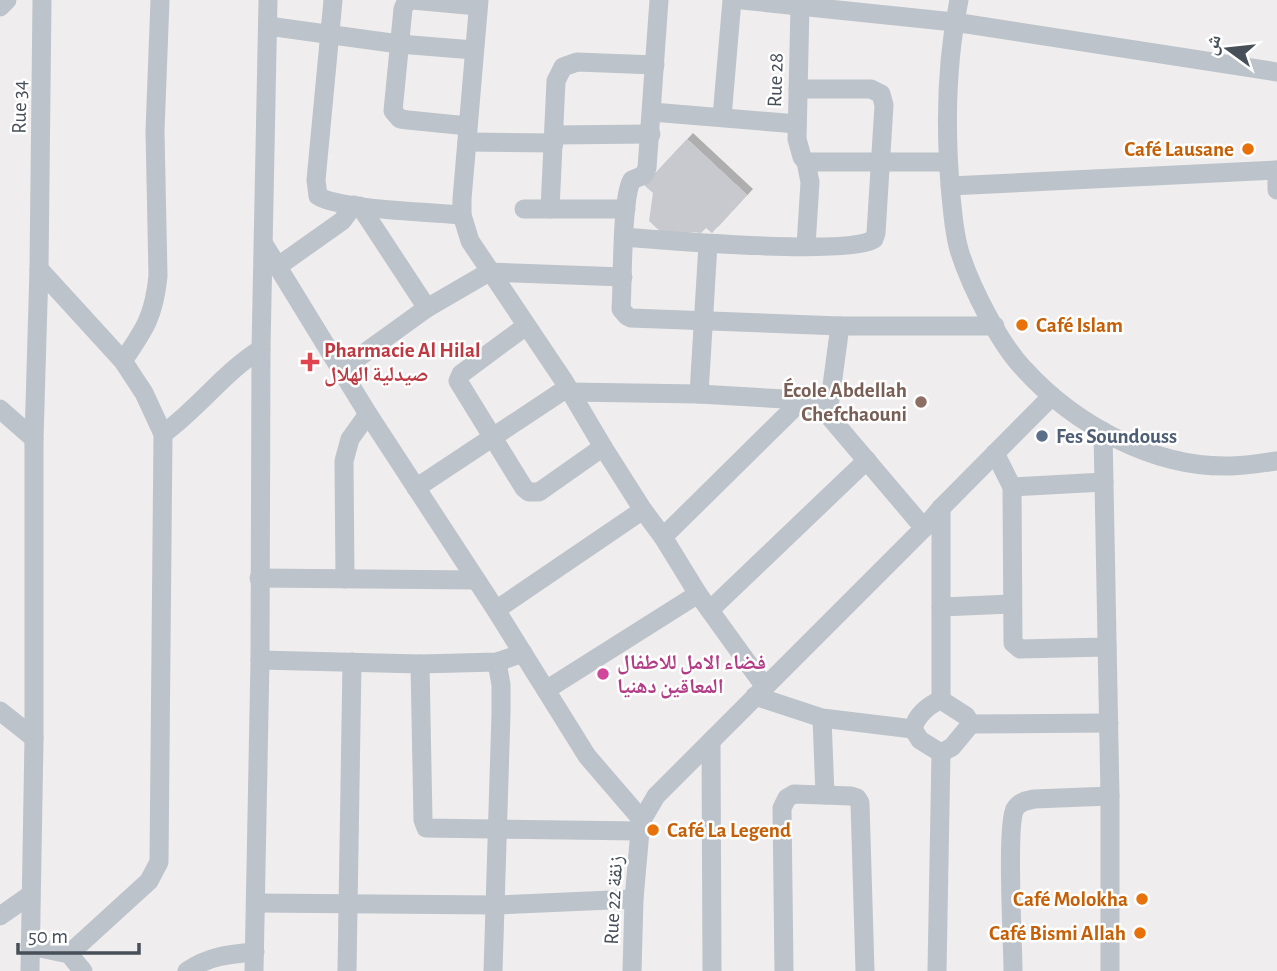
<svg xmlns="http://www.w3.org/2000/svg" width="1277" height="971" viewBox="0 0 1277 971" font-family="'Alegreya Sans','Noto Naskh Arabic',sans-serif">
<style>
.building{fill:#c7c9cf;filter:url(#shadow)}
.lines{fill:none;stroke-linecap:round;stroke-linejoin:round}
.minor{stroke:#bcc3ca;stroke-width:19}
.food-dot{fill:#e8710a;stroke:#fff;stroke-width:2.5}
.health-dot{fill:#e0444e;stroke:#fff;stroke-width:2.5}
.education-dot{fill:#8d6e63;stroke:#fff;stroke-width:2.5}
.service-dot{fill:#5c6f8a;stroke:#fff;stroke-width:2.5}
.hotel-dot{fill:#d1479c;stroke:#fff;stroke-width:2.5}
.labels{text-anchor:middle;stroke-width:5;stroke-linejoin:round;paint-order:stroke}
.street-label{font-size:21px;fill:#474f58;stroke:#fff}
.food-label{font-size:21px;font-weight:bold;fill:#c56008;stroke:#fff;text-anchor:end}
.health-label{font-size:21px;font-weight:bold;fill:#be3a42;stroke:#fff;text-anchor:start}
.education-label{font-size:21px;font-weight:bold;fill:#785e54;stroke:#fff;text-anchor:end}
.service-label{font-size:21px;font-weight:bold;fill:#4e5e75;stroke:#fff;text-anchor:start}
.hotel-label{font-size:21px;font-weight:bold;fill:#b23c85;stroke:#fff;text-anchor:start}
</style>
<defs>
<filter id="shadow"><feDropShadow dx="6" dy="-6" stdDeviation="0" flood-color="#0004"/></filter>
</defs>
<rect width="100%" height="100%" fill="#efeded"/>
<!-- building -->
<polygon class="building" points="687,139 747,195 712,233 706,228 701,233 694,232 665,236 649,221 653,193 644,185"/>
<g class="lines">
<!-- minor -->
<g class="minor">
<path d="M 333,0 L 316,180 L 318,196 C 341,210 431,212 462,215"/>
<polyline points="411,0 406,2 403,9 393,111 400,119 408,120 468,126"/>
<polyline points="412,0 478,6"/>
<polyline points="479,0 462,199 462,215 470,241 564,381 603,447 643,510 663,537 698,594 765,687"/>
<path d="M 659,0 L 647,168 L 644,175 L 632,180 C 621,198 623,283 621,309 L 627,316 L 631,318 L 840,326 L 995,326"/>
<polyline points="742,0 954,22 1277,72"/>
<path d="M 959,0 C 946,63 945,131 951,196 C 953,215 954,234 960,253 C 971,287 999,343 1024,369 C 1074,424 1153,468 1230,466 C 1245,466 1261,463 1277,461"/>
<polyline points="800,5 797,139 802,157 806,162 947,162"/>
<polyline points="0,7 7,0"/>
<polyline points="268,26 399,44 474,50"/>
<polyline points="652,112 797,124"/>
<polyline points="722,117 732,0"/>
<polyline points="554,135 651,134"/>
<polyline points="467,142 554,143"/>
<polyline points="806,162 810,182 806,246"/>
<polyline points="1277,170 1277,190"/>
<polyline points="950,186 1277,170"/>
<polyline points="360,206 427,308"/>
<polyline points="524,209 626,209"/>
<polyline points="550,209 556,81 563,67 577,62 655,65"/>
<path d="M 624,237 C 663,240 850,256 874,239 L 876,233 L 884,105 L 881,94 L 871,89 L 798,89"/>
<polyline points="265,246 368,414 496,610 587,756 642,820"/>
<polyline points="277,267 342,221 354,205"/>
<polyline points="39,269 123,361 144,393 163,434 159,862 149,881 69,954"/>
<polyline points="526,326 461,374 458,381 524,488 529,492 539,492 603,447"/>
<path d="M 123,361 C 145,329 154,316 158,276 L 155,131 L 160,0"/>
<polyline points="341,370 427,308 489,272 623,277"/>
<polyline points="569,392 699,394 802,400 828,415 924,528"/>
<polyline points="699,394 708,244"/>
<polyline points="0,409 34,439"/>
<polyline points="828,415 840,326"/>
<polyline points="1103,431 1110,796 1110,971"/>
<path d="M 163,434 C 199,408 224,372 261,349"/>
<polyline points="995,453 1012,487 1013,643 1020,649 1107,647"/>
<polyline points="1012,487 1104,482"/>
<polyline points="416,488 567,388"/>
<polyline points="941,508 941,700"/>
<polyline points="663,537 802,400"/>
<polyline points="259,578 476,580"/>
<polyline points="345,579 344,461 350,439 368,414"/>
<polyline points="941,607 1011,604"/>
<polyline points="496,610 643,510"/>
<polyline points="710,610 867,460"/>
<polyline points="260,660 420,664 497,662 523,653"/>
<polyline points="420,664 423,820 426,828 640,831"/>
<polyline points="546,690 698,594"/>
<polyline points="755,696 822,718 913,729"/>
<path d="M 941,700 L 966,716 L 971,724 L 952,747 L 941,753 L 920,740 L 913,729 C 916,716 928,705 941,700 Z"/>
<polyline points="0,711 34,738"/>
<polyline points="822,718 825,795"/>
<polyline points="971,724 1109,723"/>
<polyline points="711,741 712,971"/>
<polyline points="256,903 496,905 634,899"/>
<polyline points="0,916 30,895"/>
<polyline points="30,946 69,954 83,971"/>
<polyline points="30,971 34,738 34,439 39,269 42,0"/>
<path d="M 187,971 C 209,956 229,954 255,952"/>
<polyline points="254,971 260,660 261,349 268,0"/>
<polyline points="347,971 352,662"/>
<polyline points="493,971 501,714 501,685 497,662"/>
<polyline points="632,971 634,899 640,831 642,820 656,796 924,528 941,508 1052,396"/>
<polyline points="784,971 782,808 787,798 794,794 851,796 857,798 860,803 865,971"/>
<polyline points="937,971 941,753"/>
<path d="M 1013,971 C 1013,944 1006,825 1015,809 C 1020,801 1026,801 1034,799 L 1110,796"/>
</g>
</g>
<!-- markers -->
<g class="food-dot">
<circle cx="1248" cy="149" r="7"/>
<circle cx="1022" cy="325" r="7"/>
<circle cx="653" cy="830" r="7"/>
<circle cx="1142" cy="899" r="7"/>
<circle cx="1140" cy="933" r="7"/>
</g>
<path class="health-dot" d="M306.5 351.5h7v7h7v7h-7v7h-7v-7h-7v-7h7z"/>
<circle class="education-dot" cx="921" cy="402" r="7"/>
<circle class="service-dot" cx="1042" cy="436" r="7"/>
<circle class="hotel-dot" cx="603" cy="674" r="7"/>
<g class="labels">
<!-- street labels -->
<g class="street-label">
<text transform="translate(775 80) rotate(-88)" y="7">Rue 28</text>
<text transform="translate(19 107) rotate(-89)" y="7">Rue 34</text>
<text transform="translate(613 900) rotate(-87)" y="7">Rue 22 زنقة</text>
</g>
<!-- food labels -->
<g class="food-label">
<text x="1234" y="156">Café Lausane</text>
<text x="1036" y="332" text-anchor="start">Café Islam</text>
<text x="667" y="837" text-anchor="start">Café La Legend</text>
<text x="1128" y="906">Café Molokha</text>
<text x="1126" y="940">Café Bismi Allah</text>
</g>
<!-- health labels -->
<g class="health-label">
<text x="324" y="357">Pharmacie Al Hilal<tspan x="324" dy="24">صيدلية الهلال</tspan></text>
</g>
<!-- education labels -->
<g class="education-label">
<text x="907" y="397">École Abdellah<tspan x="907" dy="24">Chefchaouni</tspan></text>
</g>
<!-- service labels -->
<g class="service-label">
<text x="1056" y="443">Fes Soundouss</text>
</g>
<!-- hotel labels -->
<g class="hotel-label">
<text x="617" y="669">فضاء الامل للاطفال<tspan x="617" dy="24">المعاقين دهنيا</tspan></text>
</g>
</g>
<!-- north arrow -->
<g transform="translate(1228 49) rotate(285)" stroke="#ffffff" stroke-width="5" paint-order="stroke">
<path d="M0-5L12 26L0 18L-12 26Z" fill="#474f58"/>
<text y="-10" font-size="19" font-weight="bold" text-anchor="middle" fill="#474f58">ش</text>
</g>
<!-- scale -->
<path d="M18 943v10h121v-10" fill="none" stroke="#474f58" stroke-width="3.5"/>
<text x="28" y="943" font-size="21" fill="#474f58" stroke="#ffffff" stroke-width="5" paint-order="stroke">50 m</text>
</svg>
